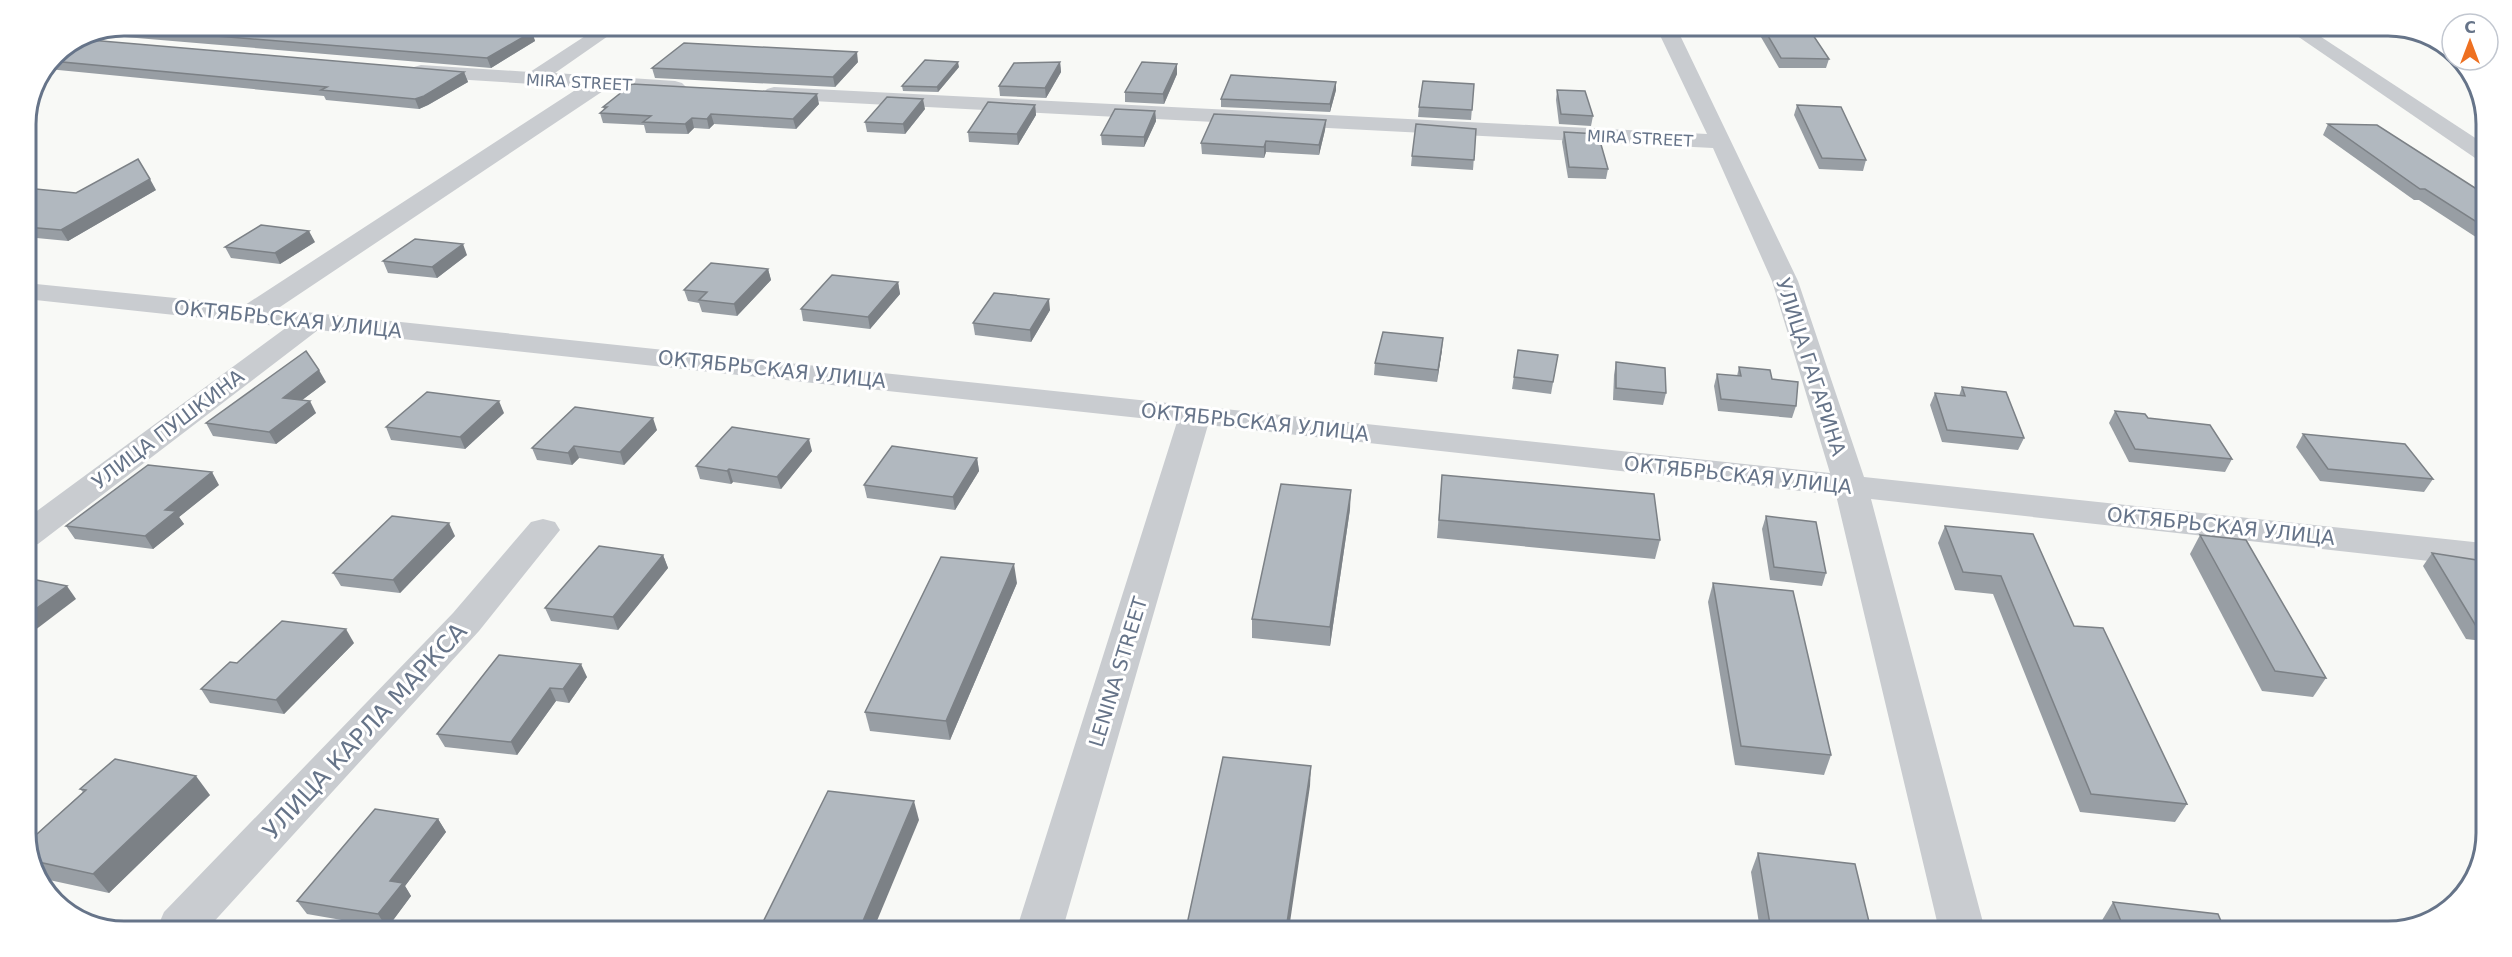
<svg xmlns="http://www.w3.org/2000/svg" width="2512" height="957" viewBox="0 0 2512 957" font-family="'DejaVu Sans',sans-serif">
<style>
.lines{fill:none;stroke-linecap:round;stroke-linejoin:round}
.minor{fill:#c9ccd0;fill-rule:evenodd}
.wall{fill:#989ea4}
.shaded-wall{fill:#7c8186}
.building{fill:#b1b8bf;stroke:#7c8186;stroke-width:1.5}
.labels{text-anchor:middle;stroke-width:6;stroke-linejoin:round;paint-order:stroke}
.far-street-label{font-size:16px;fill:#667489;stroke:#fff}
.street-label{font-size:20px;fill:#667489;stroke:#fff}
.near-street-label{font-size:24px;fill:#667489;stroke:#fff}
.rim{fill:none;stroke:#667489;stroke-width:3}
</style>
<rect width="100%" height="100%" fill="#f8f9f6"/>
<g class="lines">
<!-- minor -->
<g class="minor">
<polygon points="599,27 621,27 555,73 675,81 682,83 686,87 682,91 606,89 277,309 1830,473 1772,281 1713,148 774,99 767,97 763,93 767,89 774,87 1707,134 1657,29 1677,29 1798,281 1864,477 2483,543 2483,567 1871,499 1985,930 1939,930 1836,495 1208,425 1063,928 1017,928 1177,422 318,330 38,544 26,547 26,519 287,327 26,299 26,283 245,305 580,87 421,77 414,75 411,71 414,67 421,65 530,72"/>
<polygon points="2290,31 2312,31 2486,145 2486,162 2478,160"/>
<polygon points="543,519 555,522 560,530 479,631 210,926 158,926 164,912 453,613 531,522"/>
</g>
</g>
<!-- wall -->
<g class="wall">
<polygon points="124,26 532,32 535,41 491,68 101,35"/>
<polygon points="1758,29 1809,29 1829,59 1826,68 1779,68 1758,32"/>
<polygon points="55,54 464,72 468,82 428,105 419,109 326,100 324,96 48,69"/>
<polygon points="858,62 835,87 655,78 652,68"/>
<polygon points="1060,62 1061,72 1046,98 1000,96 999,86"/>
<polygon points="1177,64 1177,74 1164,104 1125,102 1125,92"/>
<polygon points="959,67 938,92 903,91 902,86"/>
<polygon points="1336,82 1336,90 1330,112 1221,107 1221,99"/>
<polygon points="1474,84 1471,120 1418,117 1419,107"/>
<polygon points="1557,90 1593,116 1591,126 1559,124 1556,100"/>
<polygon points="819,104 796,129 714,124 709,129 694,128 688,134 646,133 644,125 603,123 600,113 604,109 603,107"/>
<polygon points="1035,105 1036,115 1018,145 969,142 968,132"/>
<polygon points="1797,105 1866,160 1863,171 1819,169 1794,115"/>
<polygon points="925,109 905,134 867,132 865,122"/>
<polygon points="1155,111 1156,121 1144,147 1102,145 1101,135"/>
<polygon points="1326,120 1325,130 1319,155 1266,152 1264,158 1202,154 1201,143"/>
<polygon points="2328,124 2486,195 2485,243 2419,200 2414,200 2323,135"/>
<polygon points="1476,129 1473,170 1411,166 1412,156"/>
<polygon points="1564,132 1608,169 1606,179 1568,178 1562,142"/>
<polygon points="26,188 76,193 156,190 68,241 26,237"/>
<polygon points="315,242 280,264 231,258 225,247"/>
<polygon points="467,255 437,278 388,273 383,261"/>
<polygon points="768,269 771,280 737,316 702,312 699,303 688,301 684,290"/>
<polygon points="898,282 900,294 870,329 803,321 801,309"/>
<polygon points="1050,310 1031,342 975,335 973,323"/>
<polygon points="1442,350 1437,382 1374,375 1375,363"/>
<polygon points="1518,350 1558,355 1551,394 1512,389"/>
<polygon points="1616,362 1666,393 1663,405 1613,400 1614,375"/>
<polygon points="1739,367 1772,379 1796,406 1792,418 1718,411 1714,386 1717,374 1737,376"/>
<polygon points="326,382 302,400 316,413 276,444 213,436 206,423"/>
<polygon points="1962,387 2024,438 2018,450 1942,442 1930,405 1935,393 1959,396"/>
<polygon points="2115,411 2148,418 2232,459 2225,472 2129,462 2109,423"/>
<polygon points="504,413 465,449 391,440 386,427"/>
<polygon points="657,430 624,465 579,458 572,465 537,460 532,448"/>
<polygon points="2303,434 2433,479 2424,492 2320,481 2296,447"/>
<polygon points="812,451 781,489 733,482 731,484 700,479 696,466"/>
<polygon points="977,458 979,471 955,510 867,498 864,485"/>
<polygon points="1442,475 1660,540 1655,559 1437,538"/>
<polygon points="219,485 179,517 184,524 153,549 75,539 66,526"/>
<polygon points="1350,509 1330,646 1252,638 1252,619"/>
<polygon points="1766,516 1826,573 1822,586 1770,580 1762,529"/>
<polygon points="1945,526 2074,626 2187,804 2175,822 2080,812 1993,594 1955,590 1938,543"/>
<polygon points="2200,535 2326,678 2313,697 2262,691 2190,554"/>
<polygon points="455,536 400,593 341,586 333,573"/>
<polygon points="2432,553 2483,561 2483,641 2466,639 2423,566"/>
<polygon points="663,555 668,568 618,630 551,621 545,608"/>
<polygon points="1017,583 950,740 870,731 865,712"/>
<polygon points="1713,583 1831,755 1824,775 1735,765 1708,602"/>
<polygon points="354,643 284,714 210,703 201,689 237,663"/>
<polygon points="499,655 587,677 569,703 556,701 517,755 445,747 437,734"/>
<polygon points="80,789 210,795 109,893 40,878 27,843 83,792"/>
<polygon points="438,819 446,832 405,886 411,896 388,927 382,927 307,914 297,901"/>
<polygon points="1758,853 1871,930 1760,930 1751,872"/>
<polygon points="2113,902 2225,931 2105,931 2101,922"/>
</g>
<!-- shaded-wall -->
<g class="shaded-wall">
<polygon points="532,32 535,41 491,68 487,58"/>
<polygon points="857,52 858,62 835,87 833,77"/>
<polygon points="958,62 959,67 938,92 937,87"/>
<polygon points="1060,62 1061,72 1046,98 1045,88"/>
<polygon points="1177,64 1177,74 1164,104 1163,94"/>
<polygon points="464,72 468,82 428,105 419,109 415,99"/>
<polygon points="1336,82 1336,90 1330,112 1330,104"/>
<polygon points="817,94 819,104 796,129 793,119"/>
<polygon points="923,99 925,109 905,134 903,124"/>
<polygon points="1035,105 1036,115 1018,145 1017,134"/>
<polygon points="1155,111 1156,121 1144,147 1144,137"/>
<polygon points="711,114 714,124 709,129 707,119"/>
<polygon points="692,118 694,128 688,134 685,124"/>
<polygon points="1326,120 1325,130 1319,155 1319,145"/>
<polygon points="1266,141 1266,152 1264,158 1264,147"/>
<polygon points="150,179 156,190 68,241 61,230"/>
<polygon points="309,231 315,242 280,264 275,253"/>
<polygon points="463,244 467,255 437,278 432,267"/>
<polygon points="768,269 771,280 737,316 734,304"/>
<polygon points="898,282 900,294 870,329 868,317"/>
<polygon points="1049,299 1050,310 1031,342 1030,330"/>
<polygon points="1443,338 1442,350 1437,382 1438,370"/>
<polygon points="319,370 326,382 289,410 283,398"/>
<polygon points="310,401 316,413 276,444 269,432"/>
<polygon points="499,401 504,413 465,449 460,437"/>
<polygon points="653,418 657,430 624,465 620,452"/>
<polygon points="809,439 812,451 781,489 777,477"/>
<polygon points="574,446 579,458 572,465 568,453"/>
<polygon points="977,458 979,471 955,510 953,497"/>
<polygon points="729,469 733,482 731,484 727,471"/>
<polygon points="212,472 219,485 179,517 184,524 153,549 145,536 165,510"/>
<polygon points="1351,490 1350,509 1330,646 1330,627"/>
<polygon points="449,523 455,536 400,593 393,580"/>
<polygon points="663,555 668,568 618,630 613,617"/>
<polygon points="1014,564 1017,583 950,740 946,721"/>
<polygon points="67,586 76,599 26,637 26,616"/>
<polygon points="346,629 354,643 284,714 276,700"/>
<polygon points="581,664 587,677 569,703 563,689"/>
<polygon points="550,688 556,701 517,755 511,742"/>
<polygon points="1311,766 1310,786 1289,929 1286,929"/>
<polygon points="196,776 210,795 109,893 93,874"/>
<polygon points="914,801 919,820 874,928 860,928"/>
<polygon points="438,819 446,832 405,886 411,896 388,927 386,927 378,914 390,881"/>
</g>
<!-- building -->
<g class="building">
<polygon points="124,26 439,26 532,32 487,58 119,28"/>
<polygon points="1764,29 1809,29 1829,59 1781,58"/>
<polygon points="90,40 464,72 424,96 415,99 321,90 327,87 52,61 55,54"/>
<polygon points="684,43 857,52 833,77 652,68"/>
<polygon points="925,60 958,62 937,87 902,86"/>
<polygon points="1060,62 1045,88 999,86 1014,63"/>
<polygon points="1142,62 1177,64 1163,94 1125,92"/>
<polygon points="1231,75 1336,82 1330,104 1221,99"/>
<polygon points="1423,81 1474,84 1472,110 1419,107"/>
<polygon points="632,84 817,94 793,119 711,114 707,119 692,118 685,124 643,122 651,116 600,113 607,107 603,107"/>
<polygon points="1557,90 1585,91 1593,116 1561,114"/>
<polygon points="887,97 923,99 903,124 865,122"/>
<polygon points="988,102 1035,105 1017,134 968,132"/>
<polygon points="1797,105 1841,107 1866,160 1822,158"/>
<polygon points="1115,109 1155,111 1144,137 1101,135"/>
<polygon points="1214,114 1326,120 1319,145 1266,141 1264,147 1201,143"/>
<polygon points="1416,124 1476,129 1474,160 1412,156"/>
<polygon points="2328,124 2377,125 2486,195 2486,228 2425,189 2420,189"/>
<polygon points="1564,132 1598,134 1608,169 1569,167"/>
<polygon points="138,159 150,179 61,230 26,227 26,221 29,219 26,219 26,188 76,193"/>
<polygon points="261,225 309,231 275,253 225,247"/>
<polygon points="415,239 463,244 432,267 383,261"/>
<polygon points="711,263 768,269 734,304 699,300 707,292 684,290"/>
<polygon points="832,275 898,282 868,317 801,309"/>
<polygon points="994,293 1049,299 1030,330 973,323"/>
<polygon points="1383,332 1443,338 1438,370 1375,363"/>
<polygon points="1518,350 1558,355 1553,382 1514,377"/>
<polygon points="306,351 319,370 283,398 310,401 269,432 206,423"/>
<polygon points="1616,362 1665,368 1666,393 1616,388"/>
<polygon points="1739,367 1770,370 1772,379 1798,382 1796,406 1721,399 1717,374 1741,376"/>
<polygon points="1962,387 2006,392 2024,438 1947,430 1935,393 1965,396"/>
<polygon points="427,392 499,401 460,437 386,427"/>
<polygon points="575,407 653,418 620,452 574,446 568,453 532,448"/>
<polygon points="2115,411 2145,414 2148,418 2210,425 2232,459 2135,449"/>
<polygon points="732,427 809,439 777,477 729,469 727,471 696,466"/>
<polygon points="2303,434 2405,444 2433,479 2328,469"/>
<polygon points="892,446 977,458 953,497 864,485"/>
<polygon points="148,465 212,472 165,510 176,511 145,536 66,526"/>
<polygon points="1442,475 1654,494 1660,540 1439,520"/>
<polygon points="1281,484 1351,490 1330,627 1252,619"/>
<polygon points="392,516 449,523 393,580 333,573"/>
<polygon points="1766,516 1816,522 1826,573 1774,567"/>
<polygon points="1945,526 2033,534 2074,626 2103,628 2187,804 2091,794 2001,576 1963,572"/>
<polygon points="2200,535 2246,540 2326,678 2275,671"/>
<polygon points="599,546 663,555 613,617 545,608"/>
<polygon points="2432,553 2483,561 2483,627 2476,626"/>
<polygon points="941,557 1014,564 946,721 865,712"/>
<polygon points="26,578 67,586 26,616"/>
<polygon points="1713,583 1793,591 1831,755 1741,746"/>
<polygon points="282,621 346,629 276,700 201,689 230,662 237,663"/>
<polygon points="499,655 581,664 563,689 550,688 511,742 437,734"/>
<polygon points="1223,757 1311,766 1286,929 1186,929"/>
<polygon points="115,759 196,776 93,874 34,861 27,843 86,790 80,789"/>
<polygon points="828,791 914,801 860,928 760,928"/>
<polygon points="375,809 438,819 390,881 403,883 378,914 297,901"/>
<polygon points="1758,853 1855,864 1871,930 1771,930"/>
<polygon points="2113,902 2218,914 2225,931 2125,931"/>
</g>
<g class="labels">
<!-- far-street labels -->
<g class="far-street-label">
<text transform="translate(579 82) rotate(3)" y="6">MIRA STREET</text>
<text transform="translate(1640 138) rotate(3)" y="6">MIRA STREET</text>
</g>
<!-- street labels -->
<g class="street-label">
<text transform="translate(288 319) rotate(6)" y="7">ОКТЯБРЬСКАЯ УЛИЦА</text>
<text transform="translate(1811 367) rotate(72)" y="7">УЛИЦА ГАГАРИНА</text>
<text transform="translate(772 369) rotate(6)" y="7">ОКТЯБРЬСКАЯ УЛИЦА</text>
<text transform="translate(1255 422) rotate(6)" y="7">ОКТЯБРЬСКАЯ УЛИЦА</text>
<text transform="translate(168 429) rotate(-37)" y="7">УЛИЦА ПУШКИНА</text>
<text transform="translate(1738 475) rotate(6)" y="7">ОКТЯБРЬСКАЯ УЛИЦА</text>
<text transform="translate(2221 526) rotate(6)" y="7">ОКТЯБРЬСКАЯ УЛИЦА</text>
<text transform="translate(1118 672) rotate(-73)" y="7">LENINA STREET</text>
</g>
<!-- near-street labels -->
<g class="near-street-label">
<text transform="translate(365 731) rotate(-47)" y="8">УЛИЦА КАРЛА МАРКСА</text>
</g>
</g>
<!-- crop -->
<path d="M0 0H2512V957H0ZM124 36H2388A88 88 0 0 1 2476 124V833A88 88 0 0 1 2388 921H124A88 88 0 0 1 36 833V124A88 88 0 0 1 124 36Z" fill="#fff" fill-rule="evenodd"/>
<path class="rim" d="M124 36H2388A88 88 0 0 1 2476 124V833A88 88 0 0 1 2388 921H124A88 88 0 0 1 36 833V124A88 88 0 0 1 124 36Z"/>
<!-- north arrow -->
<g transform="translate(2470 42)"><circle r="28" fill="#ffffff" stroke="#c2c7d0" stroke-width="1.5"/>
<path d="M0-4.5L10 22L0 15L-10 22Z" fill="#ee7021"/>
<text y="-9" font-size="16" font-weight="bold" text-anchor="middle" fill="#667489">С</text>
</g>
</svg>
